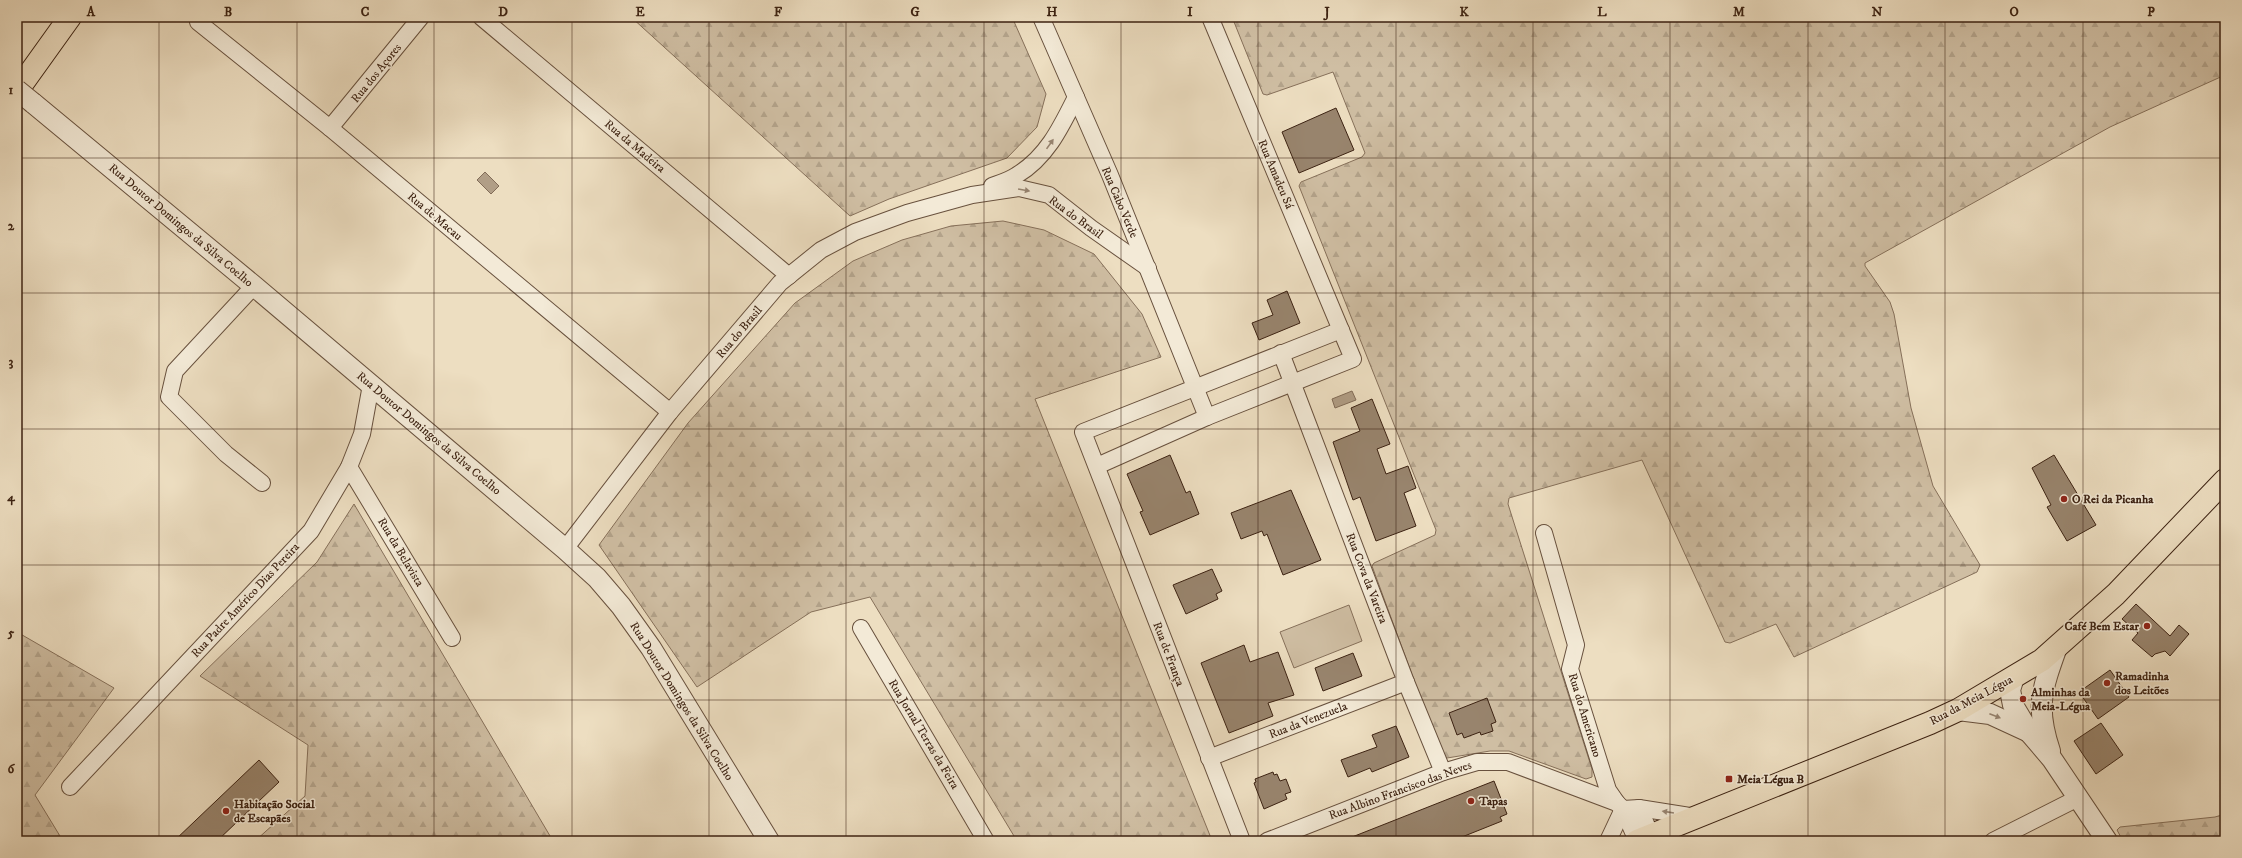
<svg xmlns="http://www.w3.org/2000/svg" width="2242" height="858" viewBox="0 0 2242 858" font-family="'IM FELL DW Pica',serif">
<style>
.grass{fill:#cfbea3;stroke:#86705a}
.forest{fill:url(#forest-firs);stroke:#86705a}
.water{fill:#b19e86;stroke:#826c58}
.building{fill:#98846d;stroke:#3c2212}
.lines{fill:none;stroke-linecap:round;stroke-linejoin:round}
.minor-casing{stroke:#68513e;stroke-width:18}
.tertiary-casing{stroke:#68513e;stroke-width:22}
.primary-casing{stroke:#3c2212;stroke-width:24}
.minor{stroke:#f3ead7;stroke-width:16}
.tertiary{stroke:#f3ead7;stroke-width:20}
.primary{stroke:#eddec1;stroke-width:22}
.tertiary-bridge-casing{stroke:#68513e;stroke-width:22;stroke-linecap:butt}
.tertiary-bridge{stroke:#f3ead7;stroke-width:20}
.oneway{fill:#988674}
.grid{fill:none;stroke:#3c2212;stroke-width:1;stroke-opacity:0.55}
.poi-dot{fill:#8f2418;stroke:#f3ead7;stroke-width:1.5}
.labels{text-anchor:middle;stroke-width:3;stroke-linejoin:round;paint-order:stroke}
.street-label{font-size:12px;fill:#3c2212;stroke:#f3ead7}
.poi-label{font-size:12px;font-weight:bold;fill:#3c2212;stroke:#f3ead7;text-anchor:start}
.neatline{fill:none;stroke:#3c2212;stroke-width:1.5}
.grid-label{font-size:13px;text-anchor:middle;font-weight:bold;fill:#3c2212}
</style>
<defs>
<pattern id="forest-firs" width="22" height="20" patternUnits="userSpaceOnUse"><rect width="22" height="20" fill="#cfbea3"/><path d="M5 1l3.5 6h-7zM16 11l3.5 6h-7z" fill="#b3a38b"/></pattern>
</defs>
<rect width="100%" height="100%" fill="#eddec1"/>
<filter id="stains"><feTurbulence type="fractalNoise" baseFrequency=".005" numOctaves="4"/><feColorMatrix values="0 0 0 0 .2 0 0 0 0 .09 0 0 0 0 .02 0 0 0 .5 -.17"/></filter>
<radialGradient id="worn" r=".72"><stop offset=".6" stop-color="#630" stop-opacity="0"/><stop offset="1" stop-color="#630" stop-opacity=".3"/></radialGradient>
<!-- grass -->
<polygon class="grass" points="1349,605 1362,641 1294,668 1280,632"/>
<!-- forest -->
<g class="forest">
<polygon points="631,17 1012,17 1046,94 1037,127 1007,158 889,199 850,216"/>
<polygon points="1232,17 2225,17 2225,75 2110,127 1865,263 1865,266 1890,302 1894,314 1911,408 1933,486 1980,565 1977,572 1794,657 1776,624 1730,643 1725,642 1642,460 1509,498 1508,504 1592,769 1592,777 1586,779 1509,751 1490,751 1447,758 1442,754 1439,748 1372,566 1374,563 1435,535 1436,530 1299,186 1301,182 1362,157 1365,153 1333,72 1267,95 1263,94"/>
<polygon points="1003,221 1044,230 1094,254 1142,314 1161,357 1035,399 1211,838 1205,841 1017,841 870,597 811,612 697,687 599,545 688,423 795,303 853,261 902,240 951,226"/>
<polygon points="354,504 553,841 255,841 305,796 308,745 200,676 317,562"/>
<polygon points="17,632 114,688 35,795 63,841 17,841"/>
<polygon points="2225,814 2225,841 2123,841 2117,830 2120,827 2215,817"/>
</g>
<!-- water -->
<g class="water">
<polygon points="485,172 499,186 491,194 477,180"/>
<polygon points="1352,391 1356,400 1335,408 1332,399"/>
</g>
<!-- building -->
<g class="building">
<polygon points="1336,108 1354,150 1299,173 1282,132"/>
<polygon points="1287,291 1300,323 1259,340 1252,323 1273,315 1267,300"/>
<polygon points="1372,399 1390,444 1377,449 1386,474 1408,466 1416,488 1404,493 1416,526 1376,541 1360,497 1353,500 1333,442 1360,431 1351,408"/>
<polygon points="1170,455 1186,493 1190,491 1199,514 1150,535 1140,512 1143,511 1127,474"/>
<polygon points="2054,455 2096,525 2067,541 2047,507 2051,505 2032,468"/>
<polygon points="1291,490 1321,560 1283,575 1267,534 1264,536 1262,531 1241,539 1231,513"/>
<polygon points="1212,569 1222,591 1216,594 1218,599 1186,614 1173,585"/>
<polygon points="2136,604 2170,636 2179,625 2189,634 2170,656 2165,651 2155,654 2152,657 2132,640 2138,633 2122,619"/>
<polygon points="1244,645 1250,662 1278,652 1294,695 1268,703 1273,716 1229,733 1201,663"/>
<polygon points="1353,653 1362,676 1323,691 1315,668"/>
<polygon points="2110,670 2129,697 2098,719 2079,692"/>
<polygon points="1487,698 1496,722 1491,724 1493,731 1481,735 1480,732 1464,738 1462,733 1457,735 1449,713"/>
<polygon points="2101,723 2123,755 2096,774 2074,741"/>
<polygon points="1396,726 1409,757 1372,772 1370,768 1348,777 1341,760 1377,747 1372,735"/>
<polygon points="259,760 279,782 217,841 174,841"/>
<polygon points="1273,772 1274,775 1277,774 1280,781 1286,779 1291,792 1285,794 1287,799 1264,809 1254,783 1256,782 1255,779"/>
<polygon points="1494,781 1507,814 1500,817 1502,821 1452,841 1342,841"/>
</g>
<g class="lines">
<defs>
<g id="minor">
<polyline points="202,17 198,22 330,128 670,412"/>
<polyline points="481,17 789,276"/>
<polyline points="1041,17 1110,175 1207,417"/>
<polyline points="330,128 421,17"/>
<path d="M 992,186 C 1000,183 1010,180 1017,175 C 1047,157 1061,127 1076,97"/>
<polyline points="254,286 175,371 169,397 226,454 262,483"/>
<polyline points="1281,353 1406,682 1443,772"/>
<polyline points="1097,466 1207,417 1353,359 1210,17"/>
<polyline points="349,467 452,638"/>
<polyline points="1544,533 1576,645 1570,669 1608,790 1617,803"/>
<polyline points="565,549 670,412 780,283 821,250 855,232 907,213 972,195 1019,188 1049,195 1091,228 1148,268"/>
<polyline points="861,628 986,841"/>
<polyline points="1209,758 1406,682"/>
<polyline points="70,787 311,531 349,467 362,434 371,385"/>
<polyline points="1639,808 1651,835"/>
<polyline points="1623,809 1639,808 1696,817"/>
<polyline points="1242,841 1083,432 1341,330"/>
<polyline points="1267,841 1443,772 1477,762 1508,762 1617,803 1623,809 1637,841"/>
<polyline points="1608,841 1623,809"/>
<polyline points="1993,841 2078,798"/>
</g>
<g id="tertiary">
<polyline points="33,103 254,286 565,549 597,578 621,606 651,648 769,841"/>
<polyline points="2014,677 2010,690 2013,705 2029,732 2052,759 2107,841"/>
<polyline points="1958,710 1990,714 2029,732"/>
<path d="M 2050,751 C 2035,707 2042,689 2057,647"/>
</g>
<g id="primary">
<polyline points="17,91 70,17"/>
<polyline points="1637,841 1930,723 1958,710 2042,660 2116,594 2225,480"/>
</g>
</defs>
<!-- minor casing -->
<use href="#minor" class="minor-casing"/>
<!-- tertiary casing -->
<use href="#tertiary" class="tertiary-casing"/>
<!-- primary casing -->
<use href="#primary" class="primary-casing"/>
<!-- minor -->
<use href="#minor" class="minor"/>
<!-- tertiary -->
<use href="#tertiary" class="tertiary"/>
<!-- primary -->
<use href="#primary" class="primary"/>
<defs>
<polyline id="tertiary-bridge" points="17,90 33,103"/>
</defs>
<!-- tertiary-bridge casing -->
<use href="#tertiary-bridge" class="tertiary-bridge-casing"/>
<!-- tertiary-bridge -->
<use href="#tertiary-bridge" class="tertiary-bridge"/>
</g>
<!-- one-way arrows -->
<defs><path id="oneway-solid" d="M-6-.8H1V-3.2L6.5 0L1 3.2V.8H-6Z"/></defs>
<g class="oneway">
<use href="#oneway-solid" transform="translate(1050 144) rotate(-55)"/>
<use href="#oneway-solid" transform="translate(1024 190) rotate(10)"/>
<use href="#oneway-solid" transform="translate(1995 716) rotate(21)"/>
<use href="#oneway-solid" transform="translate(1668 812) rotate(-171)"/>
</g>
<!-- grid -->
<path class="grid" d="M 159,17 L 159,841M 297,17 L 297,841M 434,17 L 434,841M 572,17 L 572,841M 709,17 L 709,841M 846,17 L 846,841M 984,17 L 984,841M 1121,17 L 1121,841M 1258,17 L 1258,841M 1396,17 L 1396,841M 1533,17 L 1533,841M 1670,17 L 1670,841M 1808,17 L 1808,841M 1945,17 L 1945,841M 2083,17 L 2083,841M 17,158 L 2225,158M 17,293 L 2225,293M 17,429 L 2225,429M 17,565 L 2225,565M 17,700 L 2225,700"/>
<!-- markers -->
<g class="poi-dot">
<circle cx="2064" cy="499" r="4"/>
<circle cx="2147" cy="626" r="4"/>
<circle cx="2107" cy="683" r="4"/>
<circle cx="2023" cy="699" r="4"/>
<rect x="1725" y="775" width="8" height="8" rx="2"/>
<circle cx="1471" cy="801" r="4"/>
<circle cx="226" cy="811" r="4"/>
</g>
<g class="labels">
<!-- street labels -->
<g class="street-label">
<text transform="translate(376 73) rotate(-51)" y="4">Rua dos Açores</text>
<text transform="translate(635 146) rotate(40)" y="4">Rua da Madeira</text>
<text transform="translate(1276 174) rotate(67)" y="4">Rua Amadeu Sá</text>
<text transform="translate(1120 202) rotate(67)" y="4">Rua Cabo Verde</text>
<text transform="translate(435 216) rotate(40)" y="4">Rua de Macau</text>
<text transform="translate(1076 217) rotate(36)" y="4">Rua do Brasil</text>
<text transform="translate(181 225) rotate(40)" y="4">Rua Doutor Domingos da Silva Coelho</text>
<text transform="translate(739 332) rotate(-50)" y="4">Rua do Brasil</text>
<text transform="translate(429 433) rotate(40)" y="4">Rua Doutor Domingos da Silva Coelho</text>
<text transform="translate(401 552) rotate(59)" y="4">Rua da Belavista</text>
<text transform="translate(1367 578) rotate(69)" y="4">Rua Cova da Vareira</text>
<text transform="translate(245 600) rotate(-47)" y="4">Rua Padre Américo Dias Pereira</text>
<text transform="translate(1169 654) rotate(69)" y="4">Rua de França</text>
<text transform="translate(1971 700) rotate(-28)" y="4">Rua da Meia Légua</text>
<text transform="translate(682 701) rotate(58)" y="4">Rua Doutor Domingos da Silva Coelho</text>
<text transform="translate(1585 715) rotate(73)" y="4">Rua do Americano</text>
<text transform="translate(1308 720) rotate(-21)" y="4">Rua da Venezuela</text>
<text transform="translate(924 734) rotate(59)" y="4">Rua Jornal Terras da Feira</text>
<text transform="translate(1400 790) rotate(-20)" y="4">Rua Albino Francisco das Neves</text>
</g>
<!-- poi labels -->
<g class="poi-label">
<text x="2072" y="503">O Rei da Picanha</text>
<text x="2139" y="630" text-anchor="end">Café Bem Estar</text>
<text x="2115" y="680">Ramadinha<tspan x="2115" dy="14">dos Leitões</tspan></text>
<text x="2031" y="696">Alminhas da<tspan x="2031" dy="14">Meia-Légua</tspan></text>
<text x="1737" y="783">Meia Légua B</text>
<text x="1479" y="805">Tapas</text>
<text x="234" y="808">Habitação Social<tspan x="234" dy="14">de Escapães</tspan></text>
</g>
</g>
<!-- margin -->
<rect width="2242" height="858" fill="none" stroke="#eddec1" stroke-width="44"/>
<rect x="22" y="22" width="2198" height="814" class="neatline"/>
<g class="grid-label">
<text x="91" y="16">A</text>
<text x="228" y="16">B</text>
<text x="365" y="16">C</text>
<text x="503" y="16">D</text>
<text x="640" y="16">E</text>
<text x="778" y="16">F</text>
<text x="915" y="16">G</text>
<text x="1052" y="16">H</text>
<text x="1190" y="16">I</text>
<text x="1327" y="16">J</text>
<text x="1464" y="16">K</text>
<text x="1602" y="16">L</text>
<text x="1739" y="16">M</text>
<text x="1877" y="16">N</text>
<text x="2014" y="16">O</text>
<text x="2151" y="16">P</text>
<text x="11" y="94">1</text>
<text x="11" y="230">2</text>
<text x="11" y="366">3</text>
<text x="11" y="501">4</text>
<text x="11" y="637">5</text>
<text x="11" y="773">6</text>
</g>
<rect width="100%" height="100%" filter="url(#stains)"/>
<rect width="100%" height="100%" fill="url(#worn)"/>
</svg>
